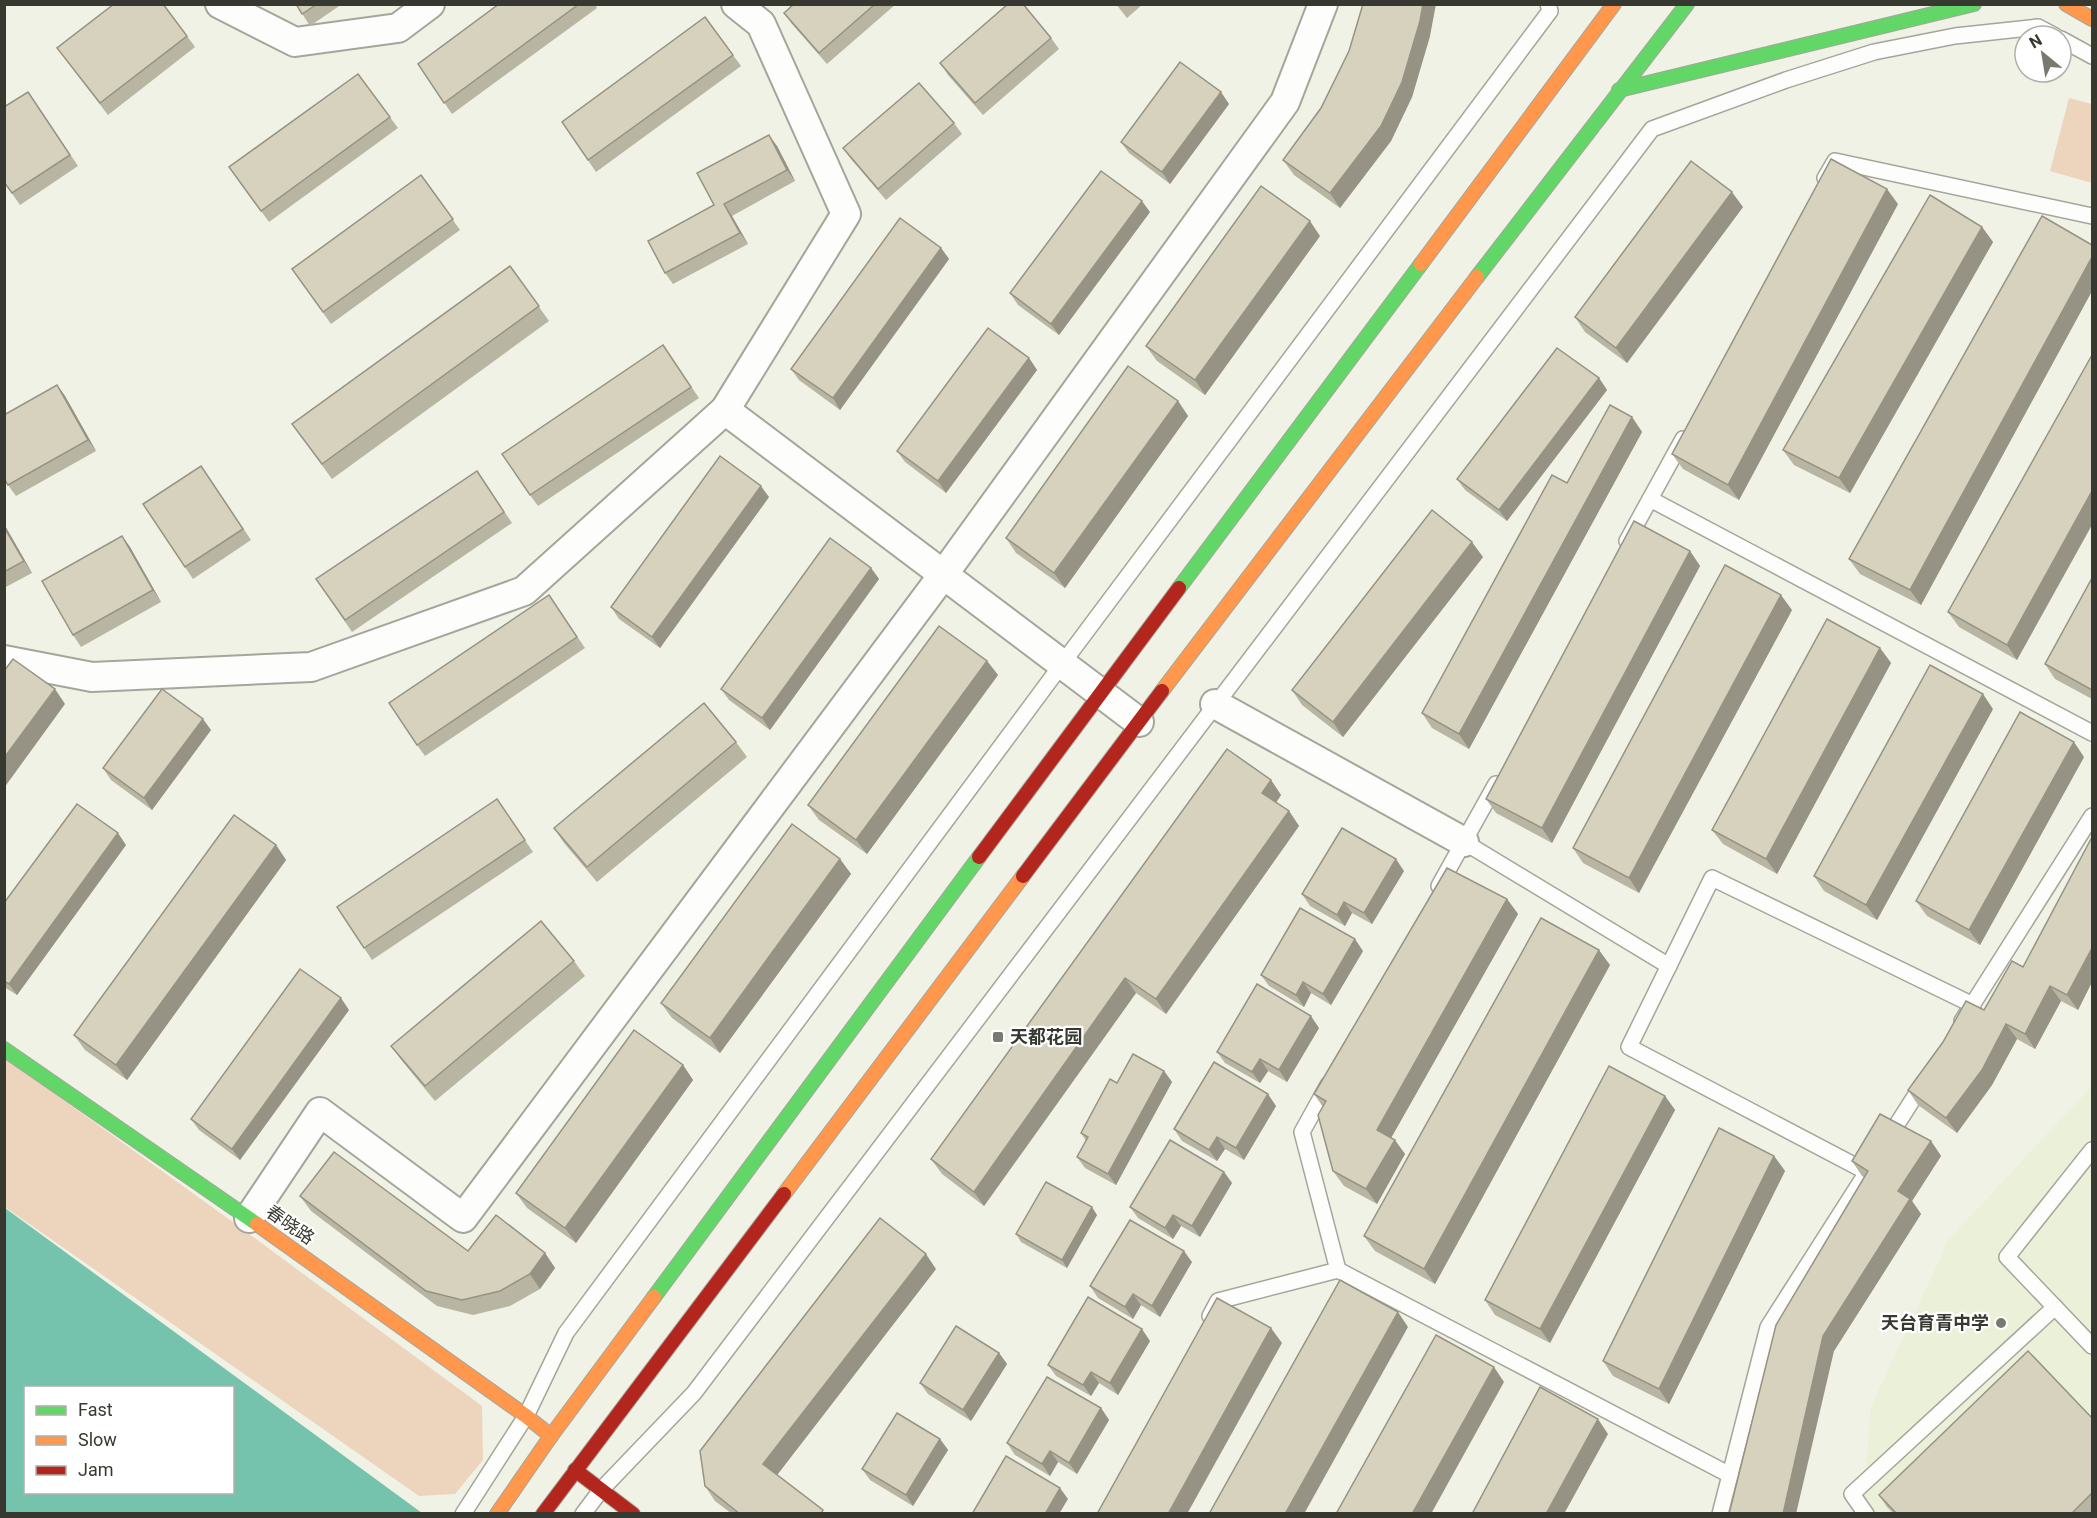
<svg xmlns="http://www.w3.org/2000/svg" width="2097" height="1518" viewBox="0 0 2097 1518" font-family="Roboto,'Noto Sans SC',sans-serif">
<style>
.built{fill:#ebf0d9}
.green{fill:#ecd5bc}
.water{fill:#76c3ad;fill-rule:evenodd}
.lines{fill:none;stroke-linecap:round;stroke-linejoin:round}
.lane-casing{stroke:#a4a69c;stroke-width:18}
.street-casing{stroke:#a4a69c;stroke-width:32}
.fast-casing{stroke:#a4a69c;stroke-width:16}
.slow-casing{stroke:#a4a69c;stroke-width:16}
.jam-casing{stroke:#a4a69c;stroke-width:16}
.lane{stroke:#fdfdfb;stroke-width:15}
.street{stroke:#fdfdfb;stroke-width:28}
.fast{stroke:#63d668;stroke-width:14}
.slow{stroke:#ff974d;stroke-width:14}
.jam{stroke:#b3261e;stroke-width:14}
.wall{fill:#b9b5a3}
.shaded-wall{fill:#969384}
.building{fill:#d7d2bd;stroke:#969384;stroke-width:1.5}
.poi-dot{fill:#787a70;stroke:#fff;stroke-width:2}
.labels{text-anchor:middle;stroke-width:4.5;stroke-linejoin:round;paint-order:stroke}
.poi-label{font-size:18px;font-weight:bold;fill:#373930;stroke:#fff;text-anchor:start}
.street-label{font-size:18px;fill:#373930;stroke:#fff}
</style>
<rect width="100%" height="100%" fill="#f0f2e6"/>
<!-- built -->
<polygon class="built" points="2092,1086 2092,1513 1862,1514 1871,1407 1949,1239"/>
<!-- green -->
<g class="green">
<polygon points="2069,98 2092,104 2092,183 2050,171"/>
<polygon points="5,1058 237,1225 482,1406 483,1460 455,1494 419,1496 5,1207"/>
</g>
<!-- water -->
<path class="water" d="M 4,1208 L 5,1208 L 422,1513 L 5,1513 ZM 26,1388 L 232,1388 L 232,1492 L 26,1492 Z"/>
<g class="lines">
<defs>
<g id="lane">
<polyline points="2061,39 2092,56"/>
<polyline points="1825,178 1835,161 2092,216"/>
<polyline points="1650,499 1683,439"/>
<polyline points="1627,541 1650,499 2092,733"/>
<polyline points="1464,842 1669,966"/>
<polyline points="1439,886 1496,784"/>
<polyline points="1962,1021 2092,816"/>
<polyline points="1887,1140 1924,1082"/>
<polyline points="2092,1150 2007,1257 2092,1346"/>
<polyline points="1867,1172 1629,1047 1712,878 1973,1005"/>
<polyline points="1338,1270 1730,1475 1720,1514"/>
<polyline points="1210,1316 1218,1301 1338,1270 1302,1132 1328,1085"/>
<polyline points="1730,1475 1768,1327 1874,1161"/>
<polyline points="463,1514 526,1416 566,1333 1062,664 1550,11 1548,4"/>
<polyline points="583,1514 601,1490 694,1393 1652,129 1786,80 1874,52 1955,36 2038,27 2055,36"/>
<polyline points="1866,1514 1852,1494 2055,1307"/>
</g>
<g id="street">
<polyline points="220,4 295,42 398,28 430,4"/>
<polyline points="725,410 1139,722"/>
<polyline points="4,660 92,677 311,667 524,591 725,410 846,214 761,24 736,4"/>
<polyline points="1215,704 1464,842"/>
<polyline points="249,1218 320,1112 463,1218 943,575 1285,102 1323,4"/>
</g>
<g id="fast">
<polyline points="1619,90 1974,4"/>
<polyline points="1477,277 1687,4"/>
<polyline points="1179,588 1421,264"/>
<polyline points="4,1049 257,1224"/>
<polyline points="654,1297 979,857"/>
</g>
<g id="slow">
<polyline points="2066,4 2092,19"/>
<polyline points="1421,264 1614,4"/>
<polyline points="1162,691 1477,277"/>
<polyline points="784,1194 1023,876"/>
<polyline points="257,1224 526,1416 551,1436"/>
<polyline points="497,1514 551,1436 654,1297"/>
</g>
<g id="jam">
<polyline points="979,857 1179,588"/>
<polyline points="1023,876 1162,691"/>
<polyline points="575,1470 633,1514"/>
<polyline points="543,1514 784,1194"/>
</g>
</defs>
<!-- lane casing -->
<use href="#lane" class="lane-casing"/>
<!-- street casing -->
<use href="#street" class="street-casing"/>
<!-- fast casing -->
<use href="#fast" class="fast-casing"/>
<!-- slow casing -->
<use href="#slow" class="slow-casing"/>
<!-- jam casing -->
<use href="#jam" class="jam-casing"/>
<!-- lane -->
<use href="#lane" class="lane"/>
<!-- street -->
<use href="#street" class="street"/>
<!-- fast -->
<use href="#fast" class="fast"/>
<!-- slow -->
<use href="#slow" class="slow"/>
<!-- jam -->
<use href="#jam" class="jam"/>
</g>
<!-- wall -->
<g class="wall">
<polygon points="296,4 342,4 310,26"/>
<polygon points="499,4 595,4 597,8 452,114 418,64"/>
<polygon points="794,4 896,4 827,64 792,24 784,13"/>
<polygon points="1116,4 1143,4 1127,18"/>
<polygon points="705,17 741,66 596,172 562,122"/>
<polygon points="187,36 195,47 108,115 57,48"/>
<polygon points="1430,36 1412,97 1391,141 1340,208 1294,175 1283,160"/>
<polygon points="1051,38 1059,49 983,115 948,75 940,63"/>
<polygon points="358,74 398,128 269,222 229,167"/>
<polygon points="36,103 78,166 20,205 4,182"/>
<polygon points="1229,104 1170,184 1129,153 1121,142"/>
<polygon points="954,123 962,134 886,200 851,159 843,148"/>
<polygon points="777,146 795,181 732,216 748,244 673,284 665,273 714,205"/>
<polygon points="421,175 460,230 331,324 292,269"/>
<polygon points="1898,204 1739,500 1683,469 1672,454"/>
<polygon points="1743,207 1627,363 1585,332 1575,317"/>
<polygon points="1150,212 1059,335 1018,305 1010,293"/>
<polygon points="1982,227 1993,242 1850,493 1794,465 1783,450"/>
<polygon points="1320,236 1205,395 1157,361 1146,346"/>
<polygon points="2092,245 2092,291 1921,605 1860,574 1849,559"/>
<polygon points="941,248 949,259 840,410 799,380 791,369"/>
<polygon points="510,266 549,321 332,479 292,424"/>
<polygon points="663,345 699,398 538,506 530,495"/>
<polygon points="2092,355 2017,660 1959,627 1948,612"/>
<polygon points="1029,358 1037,370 946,493 905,462 897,451"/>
<polygon points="1599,378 1607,390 1507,521 1465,490 1457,479"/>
<polygon points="57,385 65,396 96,451 16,496 8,485"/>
<polygon points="1178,401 1188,416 1065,588 1016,553 1006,538"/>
<polygon points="1632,417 1642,432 1469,749 1432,728 1422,713"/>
<polygon points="477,471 512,523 352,632 316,579"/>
<polygon points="209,477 251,540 193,579 143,504"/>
<polygon points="769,497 660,648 619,619 611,607"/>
<polygon points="4,524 32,573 4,588"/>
<polygon points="122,536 130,547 161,602 81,647 73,635"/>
<polygon points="1690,551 1700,566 1552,843 1496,813 1486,799"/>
<polygon points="1483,557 1343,737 1302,705 1292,690"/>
<polygon points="871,568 879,579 770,730 729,700 721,689"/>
<polygon points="2092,578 2092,699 2055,679 2045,664"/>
<polygon points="549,595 585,648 425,756 417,745"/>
<polygon points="1792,610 1639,893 1583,863 1573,848"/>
<polygon points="1880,648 1891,663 1777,874 1723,844 1712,830"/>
<polygon points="987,661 998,675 867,854 819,820 808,805"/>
<polygon points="1993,709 1877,920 1824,891 1814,876"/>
<polygon points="211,730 152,810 111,780 103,768"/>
<polygon points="736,742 747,757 597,882 564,843 554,828"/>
<polygon points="2084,757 1980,945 1927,916 1916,901"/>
<polygon points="1271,780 1281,795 1276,803 1289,811 1299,826 1166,1014 1136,993 984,1206 942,1174 931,1159"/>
<polygon points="497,799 533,852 372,960 364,948"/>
<polygon points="2092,837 2092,982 2078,1010 2061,1001 2035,1049 2017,1039 1992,1085 1957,1133 1918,1105 1908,1090 1984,1010 2023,967"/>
<polygon points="126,845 17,995 4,987 4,903"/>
<polygon points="276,845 286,860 127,1080 85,1050 74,1035"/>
<polygon points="840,859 851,874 720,1053 672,1018 661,1003"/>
<polygon points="1404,871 1372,924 1352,913 1345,926 1310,906 1302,894"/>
<polygon points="1507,899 1518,914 1391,1138 1405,1154 1377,1204 1344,1186 1333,1171 1323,1107 1314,1094"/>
<polygon points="1363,951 1331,1005 1311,993 1304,1007 1269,986 1261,975"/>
<polygon points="574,961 585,976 435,1101 402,1061 391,1046"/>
<polygon points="1610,965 1435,1284 1375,1251 1364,1236"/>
<polygon points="349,1010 240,1160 199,1130 191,1119"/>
<polygon points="1319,1028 1287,1082 1268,1071 1260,1083 1225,1063 1217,1052"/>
<polygon points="683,1065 693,1080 576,1243 527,1208 516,1193"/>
<polygon points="1164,1071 1172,1082 1116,1185 1085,1168 1077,1157 1086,1141 1081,1133 1117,1083"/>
<polygon points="1665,1096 1675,1110 1550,1343 1495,1315 1485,1300"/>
<polygon points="1276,1106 1244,1160 1225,1149 1217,1161 1182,1141 1174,1129"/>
<polygon points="1931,1141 1941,1156 1912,1201 1921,1214 1834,1351 1865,1178 1862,1176 1852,1161"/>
<polygon points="1774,1156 1785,1171 1669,1404 1613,1376 1603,1361"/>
<polygon points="1224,1172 1232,1183 1200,1237 1181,1226 1173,1239 1138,1218 1130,1207"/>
<polygon points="300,1196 468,1251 545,1253 555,1268 540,1289 510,1306 473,1315 437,1306 311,1211"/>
<polygon points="1097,1215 1067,1268 1021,1242 1016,1234"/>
<polygon points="1192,1262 1160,1317 1141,1305 1133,1319 1098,1298 1090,1286"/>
<polygon points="936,1269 777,1475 825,1514 732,1514 715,1501 705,1486"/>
<polygon points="1150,1341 1118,1395 1099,1383 1091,1396 1056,1376 1048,1365"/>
<polygon points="999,1353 1007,1364 971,1421 928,1394 920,1383"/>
<polygon points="1101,1408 1109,1420 1077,1474 1058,1462 1050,1476 1015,1455 1007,1443"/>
<polygon points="2092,1418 2092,1512 2091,1514 1894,1514 1887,1507 1879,1495"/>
<polygon points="940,1439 948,1450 913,1506 870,1480 862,1469"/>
</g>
<!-- shaded-wall -->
<g class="shaded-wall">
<polygon points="1423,4 1436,4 1430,36 1412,97 1391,141 1340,208 1330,193"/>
<polygon points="1221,92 1229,104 1170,184 1162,172"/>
<polygon points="769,135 777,146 795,181 787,170"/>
<polygon points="1887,189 1898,204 1739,500 1728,485"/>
<polygon points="1732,192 1743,207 1627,363 1616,348"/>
<polygon points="1142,201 1150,212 1059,335 1051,324"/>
<polygon points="724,204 732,216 748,244 740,233"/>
<polygon points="1310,221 1320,236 1205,395 1195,380"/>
<polygon points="1982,227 1993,242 1850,493 1839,478"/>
<polygon points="941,248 949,259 840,410 833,398"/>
<polygon points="2092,257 2092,291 1921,605 1910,590"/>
<polygon points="1029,358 1037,370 946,493 938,481"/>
<polygon points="1599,378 1607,390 1507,521 1499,510"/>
<polygon points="57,385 65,396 96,451 88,440"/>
<polygon points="1178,401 1188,416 1065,588 1054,573"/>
<polygon points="1632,417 1642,432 1469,749 1459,734"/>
<polygon points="761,486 769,497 660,648 652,637"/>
<polygon points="2092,491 2092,525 2017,660 2007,645"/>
<polygon points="4,524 32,573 24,561 4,527"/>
<polygon points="122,536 130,547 161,602 153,590"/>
<polygon points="1472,542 1483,557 1343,737 1333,722"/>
<polygon points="1690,551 1700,566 1552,843 1542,828"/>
<polygon points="871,568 879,579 770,730 762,718"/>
<polygon points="1781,595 1792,610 1639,893 1629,878"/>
<polygon points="1880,648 1891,663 1777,874 1766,859"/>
<polygon points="987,661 998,675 867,854 856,840"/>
<polygon points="55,689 65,704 4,788 4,758"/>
<polygon points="1983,694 1993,709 1877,920 1866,905"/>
<polygon points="203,719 211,730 152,810 144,798"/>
<polygon points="2074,742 2084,757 1980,945 1969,930"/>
<polygon points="1271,780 1281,795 1272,808 1262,793"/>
<polygon points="1289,811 1299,826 1166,1014 1156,999"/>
<polygon points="118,833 126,845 17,995 9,984"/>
<polygon points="276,845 286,860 127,1080 116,1065"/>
<polygon points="840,859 851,874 720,1053 710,1038"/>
<polygon points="1396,859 1404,871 1372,924 1364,913"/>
<polygon points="1507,899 1518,914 1387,1145 1377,1130"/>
<polygon points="1344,902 1352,913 1345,926 1337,915"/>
<polygon points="1355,939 1363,951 1331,1005 1323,994"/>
<polygon points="2092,948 2092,982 2078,1010 2067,995"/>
<polygon points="1599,950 1610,965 1435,1284 1424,1269"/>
<polygon points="1125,978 1136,993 984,1206 974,1192"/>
<polygon points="1303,982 1311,993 1304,1007 1296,995"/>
<polygon points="2050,986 2061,1001 2035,1049 2025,1034"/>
<polygon points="341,998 349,1010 240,1160 232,1149"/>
<polygon points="1311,1016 1319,1028 1287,1082 1279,1070"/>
<polygon points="2006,1024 2017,1039 1992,1085 1957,1133 1946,1118"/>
<polygon points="1260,1059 1268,1071 1260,1083 1252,1072"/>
<polygon points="683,1065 693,1080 576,1243 565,1228"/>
<polygon points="1164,1071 1172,1082 1116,1185 1108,1174"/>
<polygon points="1268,1094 1276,1106 1244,1160 1236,1148"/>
<polygon points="1665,1096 1675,1110 1550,1343 1540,1329"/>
<polygon points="1217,1137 1225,1149 1217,1161 1209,1150"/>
<polygon points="1395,1140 1405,1154 1377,1204 1366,1189"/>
<polygon points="1931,1141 1941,1156 1912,1201 1921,1214 1834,1351 1796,1514 1783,1514 1823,1336 1898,1191"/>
<polygon points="1774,1156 1785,1171 1669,1404 1659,1389"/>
<polygon points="1224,1172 1232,1183 1200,1237 1192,1226"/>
<polygon points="1092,1207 1097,1215 1067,1268 1062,1260"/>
<polygon points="1173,1215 1181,1226 1173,1239 1165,1228"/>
<polygon points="1184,1251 1192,1262 1160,1317 1152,1306"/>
<polygon points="545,1253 555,1268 540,1289 530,1274"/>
<polygon points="926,1254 936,1269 774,1479 763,1464"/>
<polygon points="1133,1294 1141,1305 1133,1319 1125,1307"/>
<polygon points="1398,1312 1408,1327 1304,1514 1285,1514"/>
<polygon points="1271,1328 1282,1343 1187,1514 1168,1514"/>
<polygon points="1142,1329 1150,1341 1118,1395 1110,1383"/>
<polygon points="999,1353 1007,1364 971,1421 963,1410"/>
<polygon points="1494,1367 1504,1382 1431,1514 1412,1514"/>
<polygon points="1091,1372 1099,1383 1091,1396 1083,1385"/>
<polygon points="1101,1408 1109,1420 1077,1474 1069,1463"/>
<polygon points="1598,1419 1608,1434 1564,1514 1546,1514"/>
<polygon points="940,1439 948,1450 913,1506 906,1495"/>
<polygon points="1050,1451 1058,1462 1050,1476 1042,1464"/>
<polygon points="1060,1488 1068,1499 1059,1514 1045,1514"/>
</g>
<!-- building -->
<g class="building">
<polygon points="114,4 163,4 187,36 100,103 57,48"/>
<polygon points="296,4 317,4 302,14"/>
<polygon points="499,4 579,4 444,103 418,64"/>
<polygon points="794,4 875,4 819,53 784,13"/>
<polygon points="1008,4 1023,4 1051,38 975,103 940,63"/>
<polygon points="1363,4 1423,4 1420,21 1402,82 1381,126 1330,193 1283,160 1321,108 1349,51"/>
<polygon points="705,17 733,55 588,160 562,122"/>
<polygon points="1180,62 1221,92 1162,172 1121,142"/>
<polygon points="358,74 390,117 261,211 229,167"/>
<polygon points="919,83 954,123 878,189 843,148"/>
<polygon points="28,92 70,155 12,193 4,182 4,107"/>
<polygon points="769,135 787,170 724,204 740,233 665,273 648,241 714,205 697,173"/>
<polygon points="1831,159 1887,189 1728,485 1672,454"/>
<polygon points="1691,161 1732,192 1616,348 1575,317"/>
<polygon points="1101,171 1142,201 1051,324 1010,293"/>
<polygon points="421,175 453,219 323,312 292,269"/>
<polygon points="1261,186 1310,221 1195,380 1146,346"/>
<polygon points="1930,195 1982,227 1839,478 1783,450"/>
<polygon points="2042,216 2092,245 2092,257 1910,590 1849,559"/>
<polygon points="900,218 941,248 833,398 791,369"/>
<polygon points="510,266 539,306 322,464 292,424"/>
<polygon points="988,328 1029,358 938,481 897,451"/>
<polygon points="663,345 691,387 530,495 502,454"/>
<polygon points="1557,348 1599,378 1499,510 1457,479"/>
<polygon points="2092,355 2092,491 2007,645 1948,612"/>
<polygon points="1128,366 1178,401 1054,573 1006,538"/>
<polygon points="57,385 88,440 8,485 4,478 4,415"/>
<polygon points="1610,405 1632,417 1459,734 1422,713 1552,475 1567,483"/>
<polygon points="720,456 761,486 652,637 611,607"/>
<polygon points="201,466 243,529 185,567 143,504"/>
<polygon points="477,471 504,512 345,620 316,579"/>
<polygon points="1432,510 1472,542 1333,722 1292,690"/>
<polygon points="1634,521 1690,551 1542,828 1486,799"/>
<polygon points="4,527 24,561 4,572"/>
<polygon points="122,536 153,590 73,635 42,581"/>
<polygon points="830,538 871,568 762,718 721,689"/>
<polygon points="1725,565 1781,595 1629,878 1573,848"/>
<polygon points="2092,578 2092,690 2045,664"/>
<polygon points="549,595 577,637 417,745 389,703"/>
<polygon points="1827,619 1880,648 1766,859 1712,830"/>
<polygon points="939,626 987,661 856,840 808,805"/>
<polygon points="13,659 55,689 4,758 4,671"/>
<polygon points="1930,665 1983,694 1866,905 1814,876"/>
<polygon points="162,689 203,719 144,798 103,768"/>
<polygon points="704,703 736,742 587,867 554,828"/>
<polygon points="2020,712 2074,742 1969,930 1916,901"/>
<polygon points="1227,749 1271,780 1262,793 1289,811 1156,999 1125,978 974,1192 931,1159"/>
<polygon points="497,799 525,840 364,948 337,907"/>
<polygon points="77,804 118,833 9,984 4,981 4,903"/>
<polygon points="234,815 276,845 116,1065 74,1035"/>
<polygon points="792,824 840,859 710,1038 661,1003"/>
<polygon points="1342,828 1396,859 1364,913 1344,902 1337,915 1302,894"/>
<polygon points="2092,837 2092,948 2067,995 2050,986 2025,1034 2006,1024 1982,1070 1946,1118 1908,1090 1943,1042 1966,1001 1984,1010 2012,961 2023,967"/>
<polygon points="1447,868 1507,899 1377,1130 1395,1140 1366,1189 1333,1171 1318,1115 1326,1101 1314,1094"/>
<polygon points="1300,908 1355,939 1323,994 1303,982 1296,995 1261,975"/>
<polygon points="1541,918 1599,950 1424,1269 1364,1236"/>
<polygon points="541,921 574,961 425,1086 391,1046"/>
<polygon points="300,969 341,998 232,1149 191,1119"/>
<polygon points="1257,984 1311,1016 1279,1070 1260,1059 1252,1072 1217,1052"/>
<polygon points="634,1030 683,1065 565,1228 516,1193"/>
<polygon points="1133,1054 1164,1071 1108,1174 1077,1157 1088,1137 1081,1133 1110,1079 1117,1083"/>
<polygon points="1214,1062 1268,1094 1236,1148 1217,1137 1209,1150 1174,1129"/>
<polygon points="1609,1066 1665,1096 1540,1329 1485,1300"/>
<polygon points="1880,1114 1931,1141 1898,1191 1910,1199 1823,1336 1783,1514 1729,1514 1776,1325 1868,1171 1852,1161"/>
<polygon points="1719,1128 1774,1156 1659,1389 1603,1361"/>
<polygon points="1170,1140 1224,1172 1192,1226 1173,1215 1165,1228 1130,1207"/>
<polygon points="334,1152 468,1251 496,1215 545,1253 530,1274 500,1291 462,1300 426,1291 300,1196"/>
<polygon points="1046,1182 1092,1207 1062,1260 1016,1234"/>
<polygon points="880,1218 926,1254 763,1464 823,1510 821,1514 740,1514 705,1486 700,1451"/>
<polygon points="1130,1220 1184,1251 1152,1306 1133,1294 1125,1307 1090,1286"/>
<polygon points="1340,1280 1398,1312 1285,1514 1209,1514"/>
<polygon points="1088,1297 1142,1329 1110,1383 1091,1372 1083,1385 1048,1365"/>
<polygon points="1217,1298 1271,1328 1168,1514 1097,1514"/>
<polygon points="956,1326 999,1353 963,1410 920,1383"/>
<polygon points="1436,1335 1494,1367 1412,1514 1336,1514"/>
<polygon points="2028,1351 2092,1418 2092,1493 2071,1514 1897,1514 1879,1495"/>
<polygon points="1047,1377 1101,1408 1069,1463 1050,1451 1042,1464 1007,1443"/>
<polygon points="1540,1387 1598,1419 1546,1514 1472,1514"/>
<polygon points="897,1413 940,1439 906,1495 862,1469"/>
<polygon points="1006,1456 1060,1488 1045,1514 972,1514"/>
</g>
<!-- markers -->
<g class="poi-dot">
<rect x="992" y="1031" width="12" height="12" rx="3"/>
<circle cx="2001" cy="1323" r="6"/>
</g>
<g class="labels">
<!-- poi labels -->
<g class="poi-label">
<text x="1010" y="1043">天都花园</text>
<text x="1989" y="1329" text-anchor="end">天台育青中学</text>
</g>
<!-- street labels -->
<g class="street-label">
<text transform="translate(290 1225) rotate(35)" y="6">春晓路</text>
</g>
</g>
<!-- border -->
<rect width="2097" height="1518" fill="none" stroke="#373930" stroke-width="12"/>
<!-- legend -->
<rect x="24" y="1386" width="210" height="108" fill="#ffffff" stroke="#afb0ac" stroke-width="1.5"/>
<rect x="36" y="1406" width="30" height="9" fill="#63d668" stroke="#afb0ac" stroke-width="1.5"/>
<text x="78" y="1416" font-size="18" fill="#373930">Fast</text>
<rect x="36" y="1436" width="30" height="9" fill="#ff974d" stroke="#afb0ac" stroke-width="1.5"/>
<text x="78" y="1446" font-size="18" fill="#373930">Slow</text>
<rect x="36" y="1466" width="30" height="9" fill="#b3261e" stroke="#afb0ac" stroke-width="1.5"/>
<text x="78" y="1476" font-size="18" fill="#373930">Jam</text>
<!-- north arrow -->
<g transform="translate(2043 54) rotate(330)"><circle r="28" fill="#ffffff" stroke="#afb0ac" stroke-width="1.5"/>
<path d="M0-4.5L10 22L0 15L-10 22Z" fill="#787a70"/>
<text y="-9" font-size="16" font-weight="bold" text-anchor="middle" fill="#373930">N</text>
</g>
</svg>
